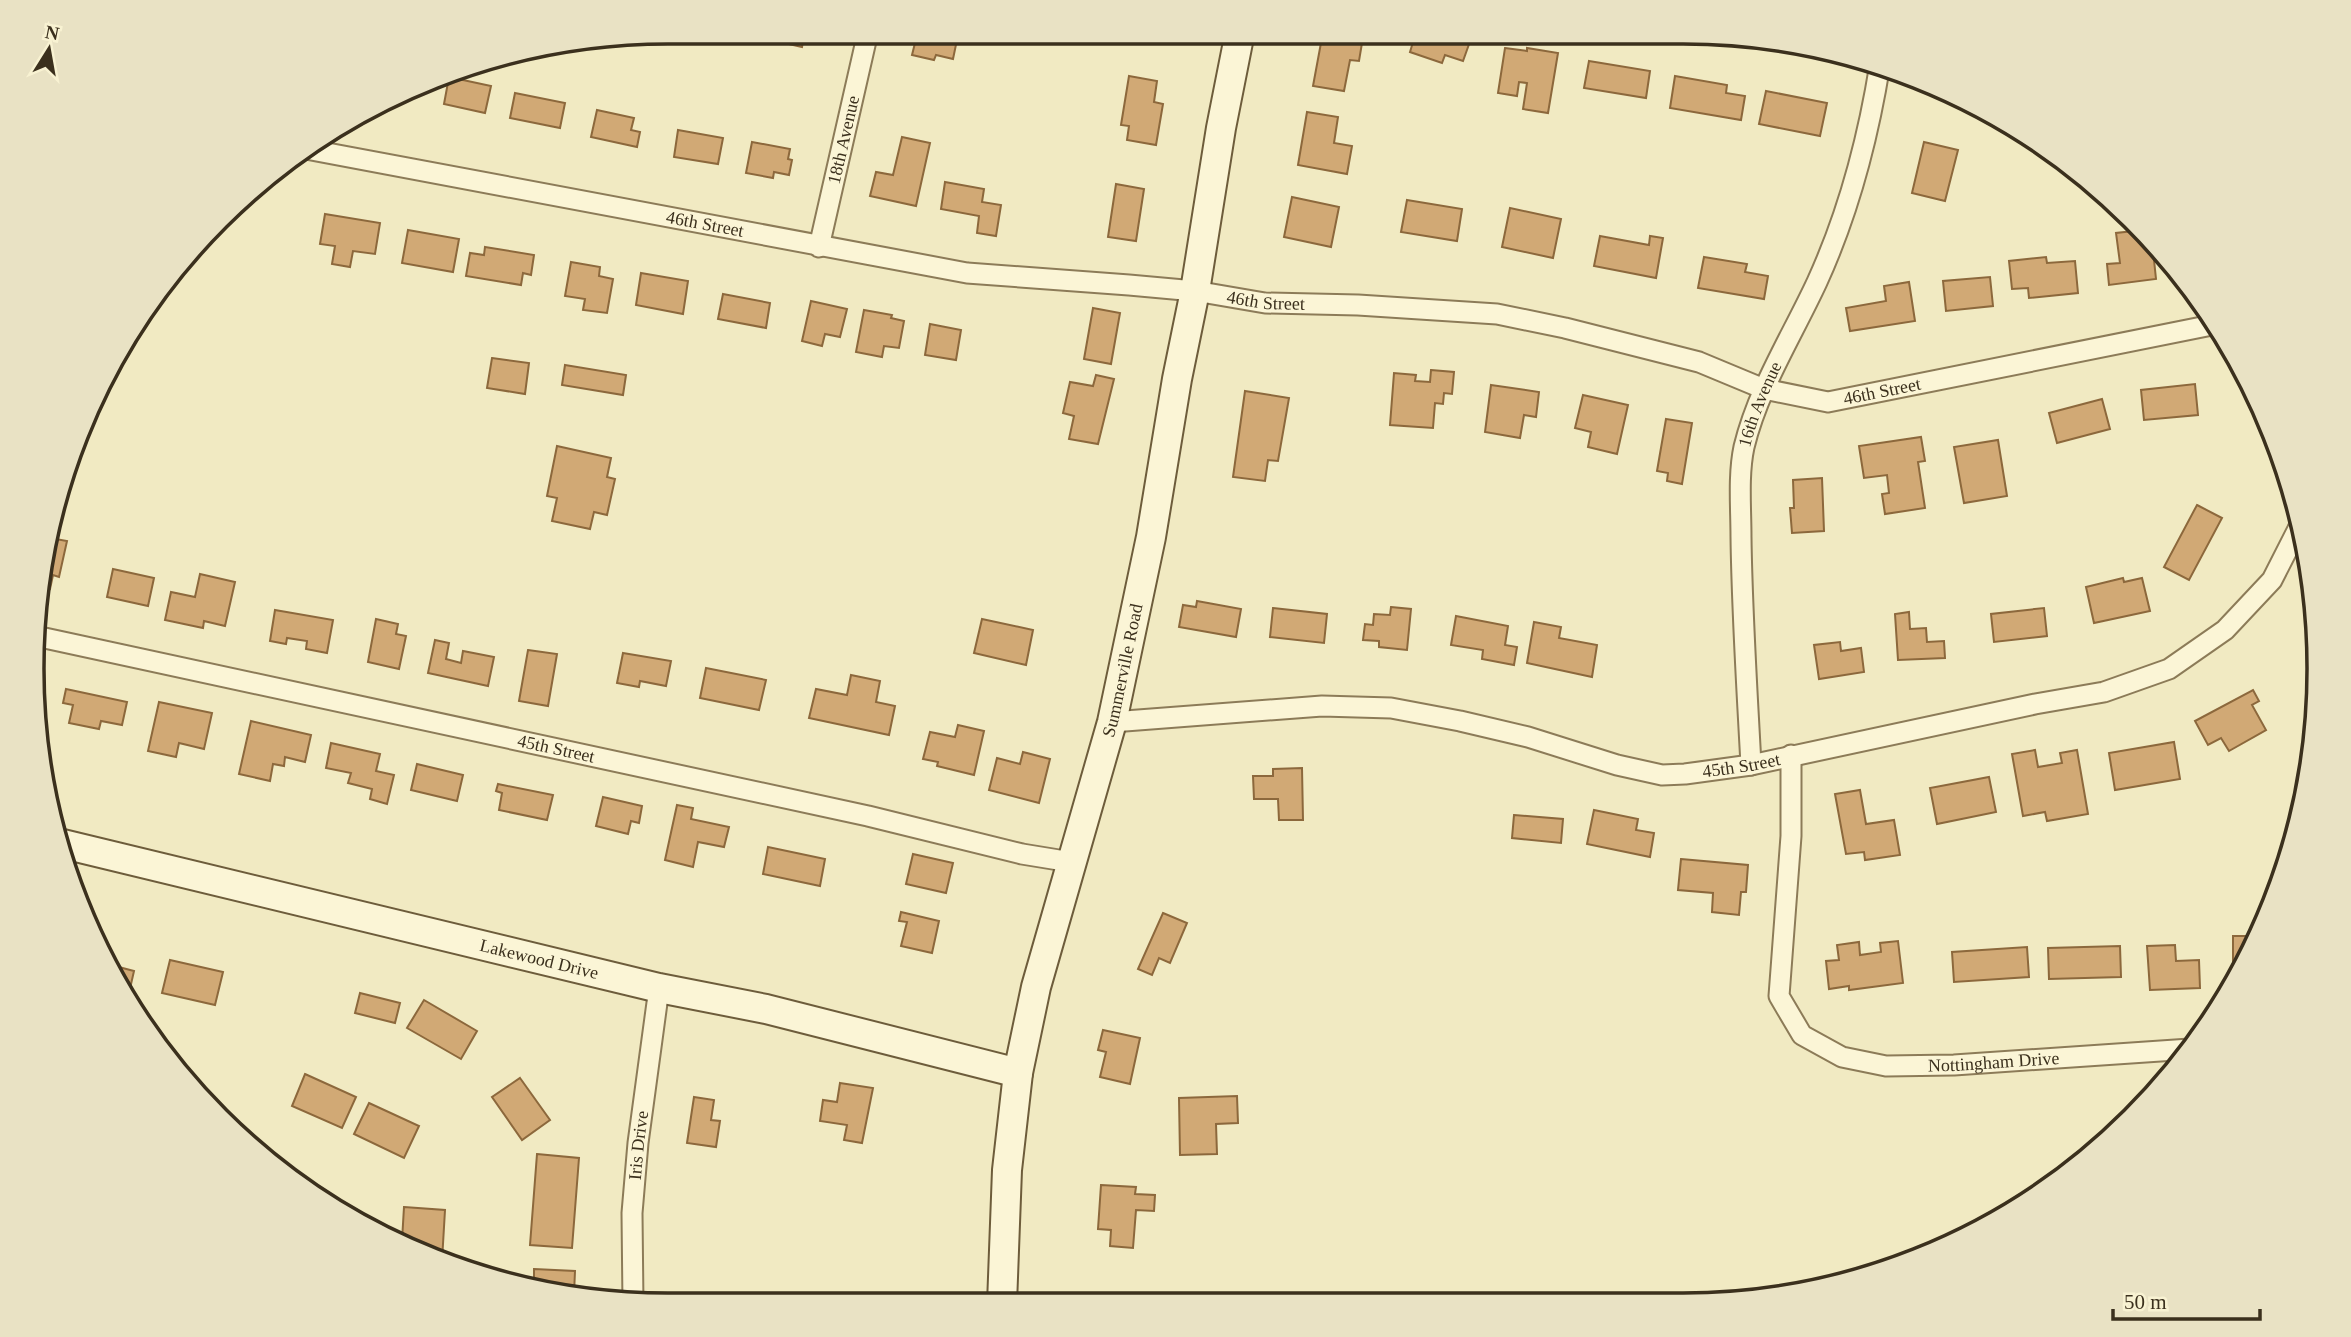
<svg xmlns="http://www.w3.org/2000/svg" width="2351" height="1337" viewBox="0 0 2351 1337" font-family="Georgia,serif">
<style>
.building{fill:#d1a975;stroke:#8c683c;stroke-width:2}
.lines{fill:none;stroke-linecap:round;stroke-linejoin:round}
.street-casing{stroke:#8c7b58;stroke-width:23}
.secondary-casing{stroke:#6d5c3b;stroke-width:32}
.street{stroke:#fbf5d6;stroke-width:19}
.secondary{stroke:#fbf5d6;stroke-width:28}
.labels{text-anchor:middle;stroke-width:5;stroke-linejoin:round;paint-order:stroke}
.street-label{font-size:18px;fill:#3b301d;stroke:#f8f2d2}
.rim{fill:none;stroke:#3b301d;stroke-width:3.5}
</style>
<rect width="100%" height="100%" fill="#f1eac2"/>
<!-- building -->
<g class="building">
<polygon points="782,32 805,32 802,47 780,42"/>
<polygon points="921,32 955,32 954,34 958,35 953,59 936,55 934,60 912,55 915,43 918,43"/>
<polygon points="1323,32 1357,32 1356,42 1362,43 1359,61 1350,60 1344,91 1313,86"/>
<polygon points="1416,32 1472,33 1473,33 1463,61 1445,55 1442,63 1410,52"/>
<polygon points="1505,48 1527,51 1527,48 1558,53 1548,113 1523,109 1527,83 1519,82 1517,96 1498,93"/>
<polygon points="1589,61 1650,71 1646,98 1584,88"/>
<polygon points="1129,76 1157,81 1154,102 1163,104 1156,145 1127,140 1129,126 1121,125"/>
<polygon points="1675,76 1727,85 1726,93 1745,96 1741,120 1670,108"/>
<polygon points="449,77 491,86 485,113 444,104"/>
<polygon points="1766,91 1827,103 1820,136 1759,124"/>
<polygon points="515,93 565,103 560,128 510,118"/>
<polygon points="597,110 634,118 631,130 640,132 637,147 591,137"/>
<polygon points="1307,112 1338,117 1334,143 1352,146 1347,174 1298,165"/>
<polygon points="678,130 723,138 718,164 674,157"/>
<polygon points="902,137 930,143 916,206 870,196 876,172 893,175"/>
<polygon points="752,142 790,149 788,159 792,160 789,175 774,172 773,178 746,173"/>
<polygon points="1924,142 1958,150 1945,201 1912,193"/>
<polygon points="945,182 984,189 982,202 1001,205 996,236 977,233 979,216 941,209"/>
<polygon points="1116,184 1144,189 1136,241 1108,237"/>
<polygon points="1292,197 1339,207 1331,247 1284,237"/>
<polygon points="1407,200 1462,209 1457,241 1401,232"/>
<polygon points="1510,208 1561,219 1553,258 1502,247"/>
<polygon points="325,214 380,223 375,254 353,251 350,267 332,264 335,246 320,244"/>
<polygon points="408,230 459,239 453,272 402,263"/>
<polygon points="2143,230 2152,241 2156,279 2109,285 2107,264 2120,263 2116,233"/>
<polygon points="1600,236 1649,245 1650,236 1663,238 1656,278 1594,266"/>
<polygon points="485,247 534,255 531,275 523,273 521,285 466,276 470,253 484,255"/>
<polygon points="1704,257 1747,264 1745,272 1768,276 1764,299 1698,288"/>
<polygon points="2046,257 2047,263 2075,261 2078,293 2029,298 2028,288 2012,289 2009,261"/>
<polygon points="571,262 600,267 599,276 613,279 607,313 583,310 585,299 565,296"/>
<polygon points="641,273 688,281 683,314 636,305"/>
<polygon points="1990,277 1993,306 1946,311 1943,281"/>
<polygon points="1909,282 1915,321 1850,331 1846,308 1886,301 1884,286"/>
<polygon points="723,294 770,303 766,328 718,319"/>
<polygon points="811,301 847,309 840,337 825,334 822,346 802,341"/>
<polygon points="1093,308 1120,313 1111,364 1084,359"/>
<polygon points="864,310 892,315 891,318 904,321 899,348 884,346 882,357 856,352"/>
<polygon points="930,324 961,330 956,360 925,355"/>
<polygon points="492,358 529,363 525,394 487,388"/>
<polygon points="565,365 626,375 623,395 562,385"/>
<polygon points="1431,370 1454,372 1452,394 1444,393 1443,404 1435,403 1433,428 1390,425 1394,373 1416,375 1415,381 1430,382"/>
<polygon points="1096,375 1114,379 1098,444 1069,439 1074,416 1063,413 1070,382 1093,386"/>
<polygon points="2195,384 2198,415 2144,420 2141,390"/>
<polygon points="1491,385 1539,392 1536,417 1524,415 1520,438 1485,432"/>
<polygon points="1245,391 1289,398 1278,461 1268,460 1265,481 1233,477"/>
<polygon points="1583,395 1628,405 1617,454 1588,447 1591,432 1575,428"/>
<polygon points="2102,399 2110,429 2057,443 2049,413"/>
<polygon points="1666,419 1692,423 1682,484 1667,481 1668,473 1657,471"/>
<polygon points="1921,437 1925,461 1918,462 1925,508 1885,514 1882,494 1889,493 1887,475 1864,478 1859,446"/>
<polygon points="1998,440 2007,496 1964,503 1954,447"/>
<polygon points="557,446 611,458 607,477 615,479 607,515 594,512 590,529 552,521 557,498 547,496"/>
<polygon points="1822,478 1824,531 1792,533 1790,508 1794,508 1793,480"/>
<polygon points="2197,505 2222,518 2189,580 2164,567"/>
<polygon points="50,538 67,541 59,577 53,575 50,589 45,588"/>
<polygon points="113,569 154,578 148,606 107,597"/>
<polygon points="200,574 235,582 225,626 204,621 203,628 165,620 171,592 195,597"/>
<polygon points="2123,578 2124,582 2142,578 2150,611 2094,623 2086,587"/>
<polygon points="1197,601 1241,609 1236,637 1179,627 1183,605 1196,607"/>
<polygon points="1391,607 1411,609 1407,650 1379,647 1379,641 1363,640 1365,624 1373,625 1374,614 1390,615"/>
<polygon points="1273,608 1327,614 1324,643 1270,637"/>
<polygon points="2044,608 2047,636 1994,642 1991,614"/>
<polygon points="275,610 333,620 327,653 306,649 307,641 287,638 286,644 270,641"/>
<polygon points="1909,612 1910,629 1926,628 1927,642 1944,641 1945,658 1898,660 1895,614"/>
<polygon points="1456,616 1508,626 1505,645 1517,647 1514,665 1482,659 1483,650 1451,645"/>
<polygon points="376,619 398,624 396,634 406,636 399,669 368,662"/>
<polygon points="982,619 1033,630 1026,665 974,653"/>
<polygon points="1534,622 1561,627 1559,638 1597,645 1592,677 1527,663"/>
<polygon points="435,640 449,643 446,659 461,663 463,651 494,657 488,686 428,673"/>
<polygon points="1840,642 1841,651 1861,648 1864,672 1819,679 1814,645"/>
<polygon points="528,650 557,654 548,706 519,701"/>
<polygon points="623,653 671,661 666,686 640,681 639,687 617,683"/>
<polygon points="706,668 766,680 759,710 700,698"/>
<polygon points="851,675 880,681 876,702 895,706 889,735 809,718 816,689 847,695"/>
<polygon points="66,689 127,702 122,725 101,721 99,729 69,723 73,705 63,703"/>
<polygon points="2253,690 2259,701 2252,705 2266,730 2229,751 2221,738 2208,745 2195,721"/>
<polygon points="159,702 212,713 204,749 179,743 176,757 148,751"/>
<polygon points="251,721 311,735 305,762 285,757 284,766 273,764 270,781 239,774"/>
<polygon points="958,725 984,731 974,775 937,766 938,762 923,759 930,732 955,737"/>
<polygon points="2174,742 2180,779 2115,790 2109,753"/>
<polygon points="331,743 380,754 376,771 394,775 387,804 370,799 372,789 348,783 351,773 326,768"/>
<polygon points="2035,750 2038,767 2062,763 2060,753 2077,750 2088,814 2047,821 2045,812 2023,816 2012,754"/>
<polygon points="1023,752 1050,759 1039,803 989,790 997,758 1020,764"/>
<polygon points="417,764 463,775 457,801 411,790"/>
<polygon points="1302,768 1303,820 1279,820 1278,799 1254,799 1253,776 1273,776 1273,769"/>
<polygon points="1989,777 1996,812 1937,824 1930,788"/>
<polygon points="498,784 553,795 547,820 499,810 502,793 496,791"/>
<polygon points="1860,790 1866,824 1894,820 1900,855 1865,860 1864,852 1846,854 1835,794"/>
<polygon points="603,797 642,806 639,823 631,821 628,834 596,826"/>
<polygon points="677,805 693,808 691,819 729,827 724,847 698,842 693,867 665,860"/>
<polygon points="1594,810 1638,819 1636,830 1654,833 1650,857 1587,844"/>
<polygon points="1514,815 1563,819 1561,843 1512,838"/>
<polygon points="768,847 825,859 820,886 763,874"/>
<polygon points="913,854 953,863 946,893 906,884"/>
<polygon points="1681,859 1748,865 1746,892 1741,892 1739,915 1712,912 1713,893 1678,890"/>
<polygon points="901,912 939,921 932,953 901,946 907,922 899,921"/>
<polygon points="1163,913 1187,923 1170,963 1159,958 1152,975 1138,969"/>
<polygon points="2255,927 2263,927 2242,966 2233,966 2233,936 2255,936"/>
<polygon points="1898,941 1903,983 1849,990 1849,986 1829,989 1826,961 1839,960 1837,945 1859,942 1860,955 1881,952 1880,943"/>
<polygon points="2175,945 2176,961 2199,960 2200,988 2150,990 2147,946"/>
<polygon points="2120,946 2121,977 2049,979 2048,948"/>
<polygon points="2027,947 2029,977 1954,982 1952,952"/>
<polygon points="170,960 223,972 215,1005 162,993"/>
<polygon points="115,966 134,971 129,993"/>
<polygon points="360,993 400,1003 395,1023 355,1013"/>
<polygon points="424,1000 477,1031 461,1059 407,1028"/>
<polygon points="1103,1030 1140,1038 1130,1084 1100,1077 1106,1052 1098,1050"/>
<polygon points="305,1074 356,1097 342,1128 292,1106"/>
<polygon points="520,1078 550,1120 522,1140 492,1097"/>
<polygon points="840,1083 873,1088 862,1143 844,1140 847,1125 820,1121 823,1100 837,1102"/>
<polygon points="1237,1096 1238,1123 1216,1124 1217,1154 1180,1155 1179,1098"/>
<polygon points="694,1097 714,1100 711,1120 720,1121 716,1147 687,1143"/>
<polygon points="369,1103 419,1126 404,1158 354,1134"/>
<polygon points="537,1154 579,1158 572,1248 530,1245"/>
<polygon points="1101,1185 1136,1187 1135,1194 1155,1195 1154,1211 1136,1210 1133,1248 1110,1246 1111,1230 1098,1229"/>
<polygon points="404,1207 445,1210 442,1261 402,1241"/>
<polygon points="534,1269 575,1271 574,1294 534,1286"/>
</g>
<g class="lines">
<defs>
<g id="street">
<path id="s1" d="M 306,149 L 967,273 L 1129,285 L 1195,291 L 1265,303 L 1358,305 L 1497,314 L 1565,328 L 1699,362 L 1764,389 L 1828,402 L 2217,324"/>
<path id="s2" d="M 819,247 L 868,32"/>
<path id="s3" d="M 40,637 L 868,816 L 1022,854 L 1071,862"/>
<path id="s4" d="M 1112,722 L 1322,706 L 1391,708 L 1460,721 L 1528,737 L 1617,765 L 1662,775 L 1685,774 L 1751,765 L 2035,704 L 2104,692 L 2169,669 L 2225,630 L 2272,580 L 2301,523"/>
<path id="s5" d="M 1791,755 L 1791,836 L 1779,996 L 1802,1035 L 1842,1057 L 1886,1066 L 1954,1065 L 2190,1049"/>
<path id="s6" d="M 1751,765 C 1747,689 1742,613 1741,537 C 1741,508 1738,475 1744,447 C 1758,389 1792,336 1817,282 C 1849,212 1868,139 1880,64"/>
<path id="s7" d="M 633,1304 L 632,1213 L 638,1143 L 659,988"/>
</g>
<g id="secondary">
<path id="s8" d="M 59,843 L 659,988 L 766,1009 L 1018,1073"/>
<path id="s9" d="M 1002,1304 L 1007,1170 L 1018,1073 L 1036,987 L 1112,722 L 1151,537 L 1177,379 L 1195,291 L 1221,128 L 1240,32"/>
</g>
</defs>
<!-- street casing -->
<use href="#street" class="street-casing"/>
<!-- secondary casing -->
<use href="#secondary" class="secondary-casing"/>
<!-- street -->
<use href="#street" class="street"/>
<!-- secondary -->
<use href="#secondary" class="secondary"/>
</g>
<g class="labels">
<!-- street labels -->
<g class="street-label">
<text dy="6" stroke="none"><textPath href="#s2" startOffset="110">18th Avenue</textPath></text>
<text dy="6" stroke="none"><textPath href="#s1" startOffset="406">46th Street</textPath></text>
<text dy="6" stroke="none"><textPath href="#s1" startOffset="973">46th Street</textPath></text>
<text dy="6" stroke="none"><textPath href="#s1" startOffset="1603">46th Street</textPath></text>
<text dy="6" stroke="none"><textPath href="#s6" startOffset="364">16th Avenue</textPath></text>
<text dy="6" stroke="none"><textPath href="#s9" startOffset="648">Summerville Road</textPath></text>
<text dy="6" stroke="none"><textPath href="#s3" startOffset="528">45th Street</textPath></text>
<text dy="6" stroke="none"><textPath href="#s4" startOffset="639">45th Street</textPath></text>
<text dy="6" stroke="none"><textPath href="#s8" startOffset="494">Lakewood Drive</textPath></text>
<text dy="6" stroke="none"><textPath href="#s5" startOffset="485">Nottingham Drive</textPath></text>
<text dy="6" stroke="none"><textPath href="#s7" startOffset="159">Iris Drive</textPath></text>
</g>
</g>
<!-- crop -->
<path d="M0 0H2351V1337H0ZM668 44H1683A624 624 0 0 1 2307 668V669A624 624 0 0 1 1683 1293H668A624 624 0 0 1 44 669V668A624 624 0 0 1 668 44Z" fill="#e9e2c4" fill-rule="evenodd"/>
<path class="rim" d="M668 44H1683A624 624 0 0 1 2307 668V669A624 624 0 0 1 1683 1293H668A624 624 0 0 1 44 669V668A624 624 0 0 1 668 44Z"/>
<!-- north arrow -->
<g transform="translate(49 49) rotate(11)" stroke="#f8f2d2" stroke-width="5" paint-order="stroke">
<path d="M0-5L12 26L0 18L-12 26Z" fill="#3b301d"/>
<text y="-10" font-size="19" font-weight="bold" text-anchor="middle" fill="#3b301d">N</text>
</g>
<!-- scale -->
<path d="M2113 1309v10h147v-10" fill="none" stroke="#3b301d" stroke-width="3.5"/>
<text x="2124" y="1309" font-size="21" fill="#3b301d" stroke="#f8f2d2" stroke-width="5" paint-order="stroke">50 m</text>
</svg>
